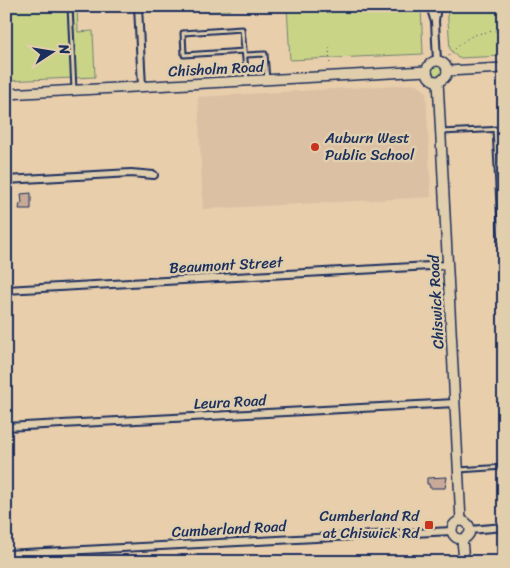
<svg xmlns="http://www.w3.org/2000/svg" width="510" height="568" viewBox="0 0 510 568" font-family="Sriracha,sans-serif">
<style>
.built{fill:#dbc0a4}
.green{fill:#c9d487;stroke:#728272}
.building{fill:#c9aa98;stroke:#1b2f5e}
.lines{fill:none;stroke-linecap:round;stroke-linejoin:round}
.lane-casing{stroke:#1b2f5e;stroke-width:7}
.street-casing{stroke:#1b2f5e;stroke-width:10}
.secondary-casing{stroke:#1b2f5e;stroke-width:12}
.path{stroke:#1b2f5e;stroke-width:1;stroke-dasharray:1 4;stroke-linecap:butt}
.lane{stroke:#e1ceac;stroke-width:3}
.street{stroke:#e1ceac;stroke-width:6}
.secondary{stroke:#e1ceac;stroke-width:9}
.poi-dot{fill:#c8321e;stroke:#e1ceac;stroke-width:2}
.labels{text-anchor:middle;stroke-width:5;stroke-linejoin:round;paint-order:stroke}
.street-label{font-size:15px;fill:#1b2f5e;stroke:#e1ceac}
.poi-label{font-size:15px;fill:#1b2f5e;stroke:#e1ceac;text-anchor:start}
</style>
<rect width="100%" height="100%" fill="#e8ceab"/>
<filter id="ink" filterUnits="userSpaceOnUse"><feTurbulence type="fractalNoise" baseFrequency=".02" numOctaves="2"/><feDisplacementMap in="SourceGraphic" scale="10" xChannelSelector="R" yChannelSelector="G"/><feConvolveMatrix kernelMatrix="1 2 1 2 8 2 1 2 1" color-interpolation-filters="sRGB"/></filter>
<g filter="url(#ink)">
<!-- built -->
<polygon class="built" points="417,84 426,92 431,197 203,209 198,97"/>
<!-- green -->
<g class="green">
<polygon points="6,6 77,6 78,32 93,31 95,77 6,81"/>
<polygon points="203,6 230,6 230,10 204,11"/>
<polygon points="287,6 421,6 423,54 290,60"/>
<polygon points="447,6 504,6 504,56 458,58 450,49"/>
<circle cx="438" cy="71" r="5.5"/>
</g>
<!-- building -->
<g class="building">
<polygon points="31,193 31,209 19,209 20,204 22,203 21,194"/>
<polygon points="447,477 445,488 430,488 429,484 427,484 427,478"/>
</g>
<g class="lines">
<defs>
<g id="lane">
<polyline points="70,6 74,90"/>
<polyline points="244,51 184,55 183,33 242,29 247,80"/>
<polyline points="245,55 265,54 267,80"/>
<polyline points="495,129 504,301"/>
<polyline points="441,132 504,129"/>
<polyline points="459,470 504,467"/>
</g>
<g id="street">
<polyline points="138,6 142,87"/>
<polyline points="430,6 434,19"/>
<polyline points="437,6 435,21 437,61"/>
<polyline points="6,180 131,173 154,175"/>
<polyline points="6,290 448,265"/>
<polyline points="6,427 455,403"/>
<polyline points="470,530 504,527"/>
<polyline points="6,554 452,531"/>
</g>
<g id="secondary">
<circle cx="437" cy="71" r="10"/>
<polyline points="447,71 504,68"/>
<polyline points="438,81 461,521"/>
<polyline points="6,94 427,71"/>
<circle cx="461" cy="530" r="9"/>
<polyline points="462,539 464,562"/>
</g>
</defs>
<!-- lane casing -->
<use href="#lane" class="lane-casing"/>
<!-- street casing -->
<use href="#street" class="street-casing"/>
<!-- secondary casing -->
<use href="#secondary" class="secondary-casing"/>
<!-- path -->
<g class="path">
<polyline points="329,47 330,67"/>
<path d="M 445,60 C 466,36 471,33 504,30"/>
</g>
<!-- lane -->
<use href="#lane" class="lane"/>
<!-- street -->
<use href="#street" class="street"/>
<!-- secondary -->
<use href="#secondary" class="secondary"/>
</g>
</g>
<!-- markers -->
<g class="poi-dot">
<circle cx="315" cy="147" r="5"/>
<rect x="424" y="520" width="10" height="10" rx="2.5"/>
</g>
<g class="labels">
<!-- street labels -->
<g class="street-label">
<text transform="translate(216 69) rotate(-3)" y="5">Chisholm Road</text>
<text transform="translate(226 265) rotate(-3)" y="5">Beaumont Street</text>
<text transform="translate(436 302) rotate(-93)" y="5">Chiswick Road</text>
<text transform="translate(230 402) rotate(-3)" y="5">Leura Road</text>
<text transform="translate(229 529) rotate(-3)" y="5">Cumberland Road</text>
</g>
<!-- poi labels -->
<g class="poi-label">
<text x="325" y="143">Auburn West<tspan x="325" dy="17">Public School</tspan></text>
<text x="419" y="521" text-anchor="end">Cumberland Rd<tspan x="419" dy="17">at Chiswick Rd</tspan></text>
</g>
</g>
<!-- margin -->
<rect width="510" height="568" fill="none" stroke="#e1ceac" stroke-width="25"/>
<rect x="12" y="12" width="485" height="543" fill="none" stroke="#1b2f5e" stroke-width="2" filter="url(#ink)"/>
<!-- north arrow -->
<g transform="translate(52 52) rotate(78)" stroke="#e1ceac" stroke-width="4" paint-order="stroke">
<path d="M0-4L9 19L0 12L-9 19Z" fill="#1b2f5e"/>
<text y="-8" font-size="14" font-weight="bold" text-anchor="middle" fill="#1b2f5e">N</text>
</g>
</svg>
